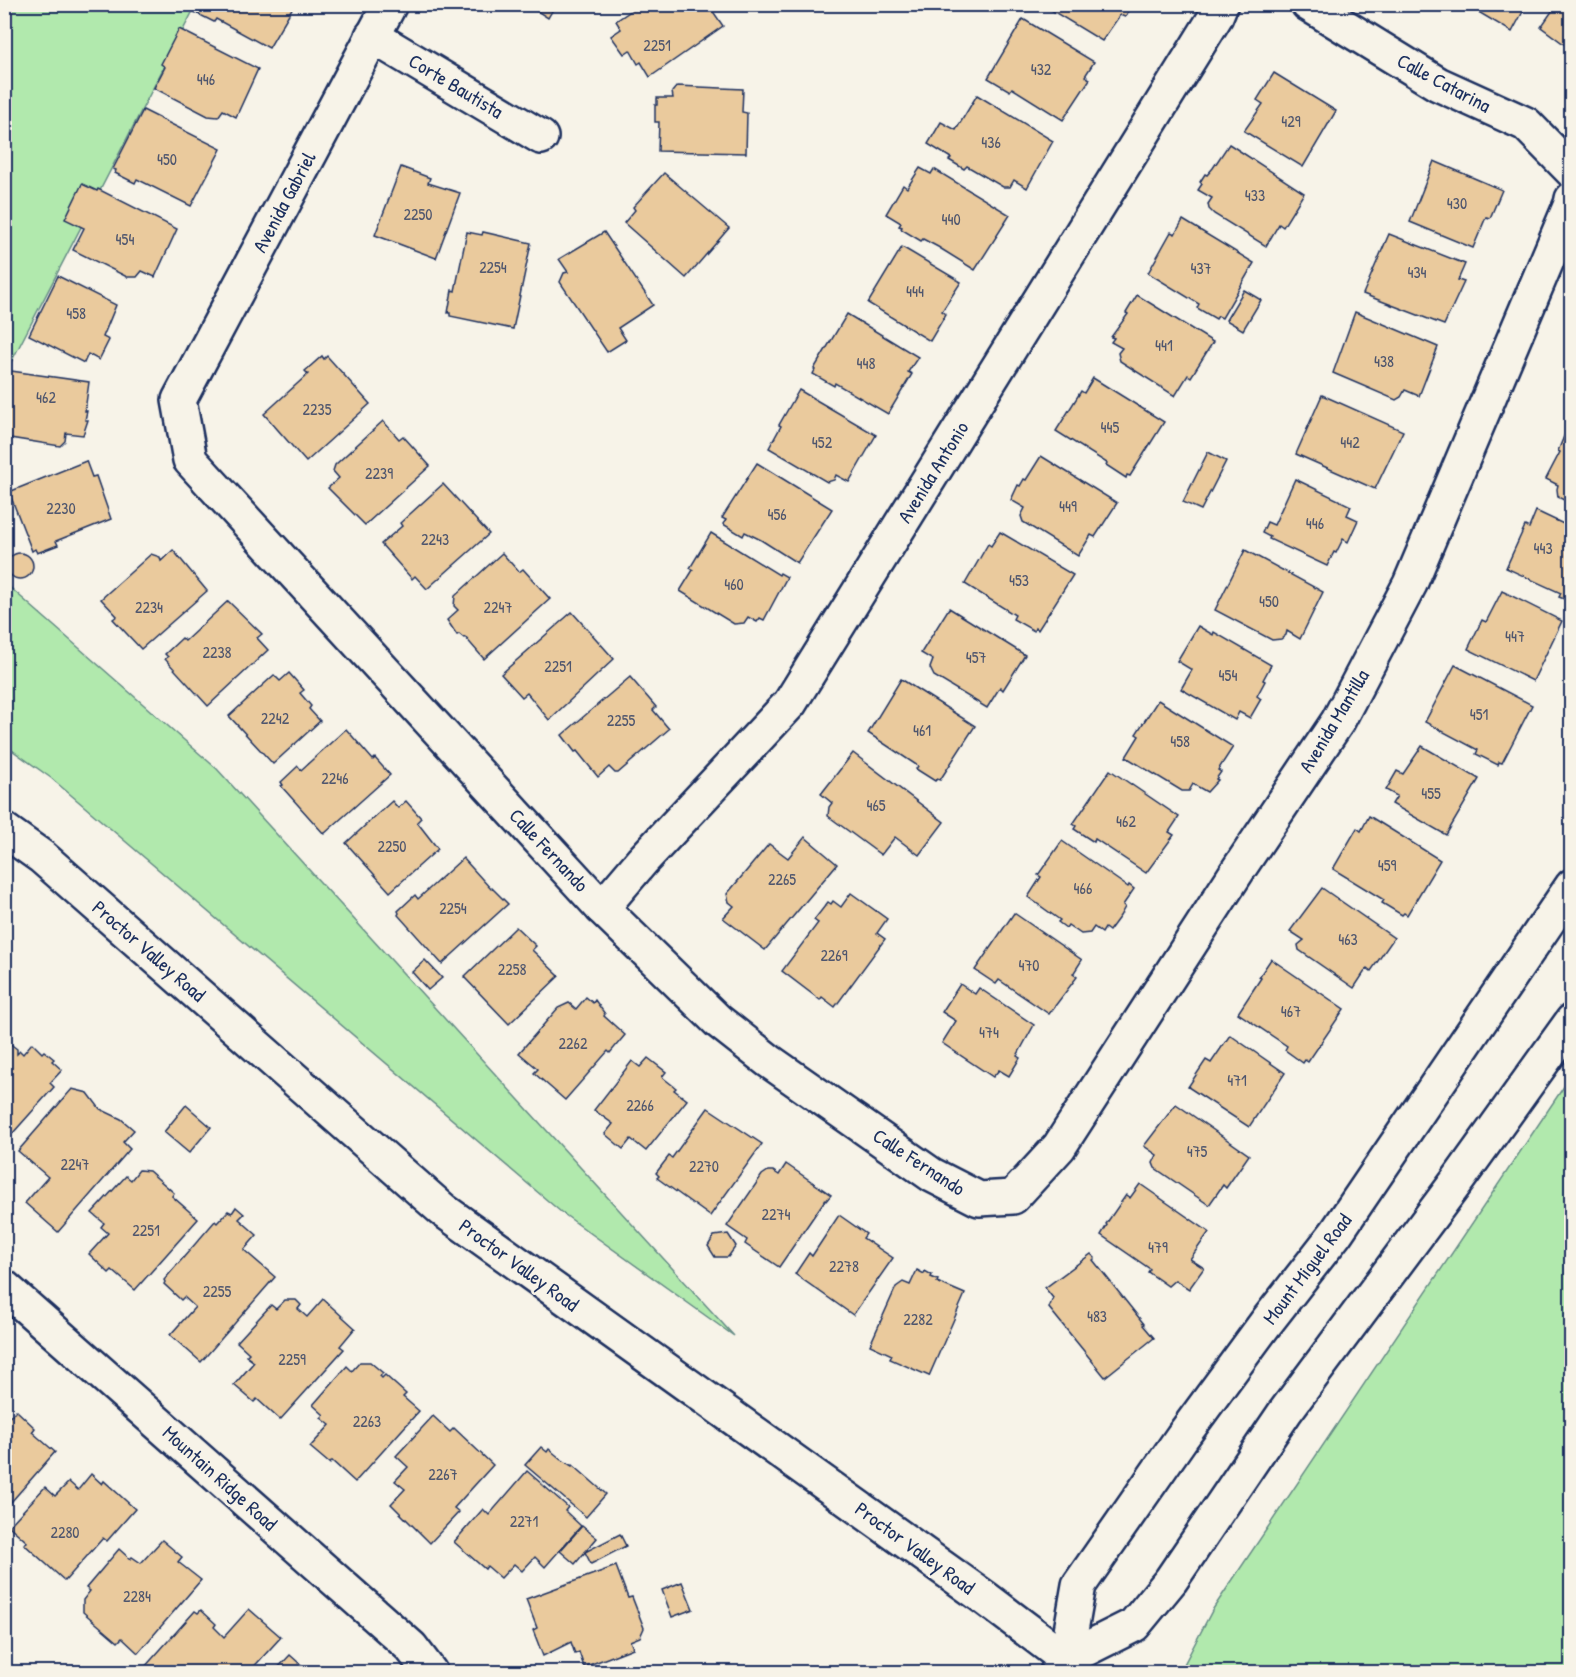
<svg xmlns="http://www.w3.org/2000/svg" width="1576" height="1677" viewBox="0 0 1576 1677" font-family="'Patrick Hand',sans-serif">
<style>
.green{fill:#b1e9ad;stroke:#668c86;stroke-width:1.5}
.building{fill:#eaca9d;stroke:#1b2f5e;stroke-width:1.5}
.lines{fill:none;stroke-linecap:round;stroke-linejoin:round}
.street-casing{stroke:#1b2f5e;stroke-width:38}
.secondary-casing{stroke:#1b2f5e;stroke-width:38}
.street{stroke:#f7f3e8;stroke-width:33}
.secondary{stroke:#f7f3e8;stroke-width:33}
.labels{text-anchor:middle;stroke-width:5;stroke-linejoin:round;paint-order:stroke}
.number-label{font-size:16px;fill:#4f566e}
.street-label{font-size:20px;fill:#1b2f5e;stroke:#f7f3e8}
</style>
<rect width="100%" height="100%" fill="#f7f3e8"/>
<filter id="ink" filterUnits="userSpaceOnUse"><feTurbulence type="fractalNoise" baseFrequency=".0167" numOctaves="2"/><feDisplacementMap in="SourceGraphic" scale="12" xChannelSelector="R" yChannelSelector="G"/><feConvolveMatrix kernelMatrix="1 2 1 2 8 2 1 2 1" color-interpolation-filters="sRGB"/></filter>
<g filter="url(#ink)">
<!-- green -->
<g class="green">
<polygon points="5,5 196,5 5,374"/>
<polygon points="5,583 217,769 734,1336 561,1212 51,778 5,745"/>
<polygon points="1571,1076 1571,1672 1180,1672 1213,1609"/>
</g>
<!-- building -->
<g class="building">
<polygon points="188,4 289,4 293,7 269,48 216,19 214,22 194,12 196,9"/>
<polygon points="526,4 556,4 548,18"/>
<polygon points="641,4 708,4 723,26 650,77 641,62 638,64 630,50 624,54 611,36 621,29 616,21"/>
<polygon points="1133,4 1125,17 1120,15 1102,41 1046,7 1047,4"/>
<polygon points="1465,4 1527,4 1512,32"/>
<polygon points="1557,4 1572,4 1572,50 1541,27"/>
<polygon points="1023,19 1094,62 1085,76 1090,79 1063,120 1012,88 1010,91 988,78"/>
<polygon points="179,29 258,69 236,117 223,110 218,117 208,116 154,88 165,67 161,64"/>
<polygon points="1274,73 1336,111 1303,167 1244,131 1263,104 1257,100"/>
<polygon points="677,86 743,89 742,112 747,113 746,153 658,151 659,122 655,122 655,105 657,105 657,98 673,98 672,92"/>
<polygon points="977,95 1053,141 1027,188 1014,180 1010,187 1003,187 967,166 964,169 949,160 951,158 928,144 941,122 956,130"/>
<polygon points="143,110 221,149 191,206 137,179 135,183 115,173 116,170 113,169"/>
<polygon points="1229,144 1304,193 1283,227 1279,224 1266,246 1214,214 1209,209 1208,204 1212,198 1198,190 1202,184 1200,182 1205,174 1207,175 1213,168"/>
<polygon points="1434,161 1502,190 1490,218 1486,217 1473,248 1410,222"/>
<polygon points="401,167 430,178 428,183 460,193 436,258 375,235"/>
<polygon points="920,168 931,174 934,169 1010,215 975,270 938,247 923,239 921,241 901,229 902,227 899,226 901,223 886,214 903,185 907,188"/>
<polygon points="664,173 729,228 686,278 624,223 635,210 633,207"/>
<polygon points="82,184 97,191 98,189 177,229 155,277 142,271 137,277 127,277 73,250 84,228 65,219"/>
<polygon points="1183,220 1254,263 1222,318 1218,316 1216,319 1197,308 1199,304 1148,273 1171,232 1175,234"/>
<polygon points="467,232 482,235 483,232 531,243 513,329 450,316 450,313 448,313 452,290 455,291"/>
<polygon points="604,232 653,305 618,328 626,340 607,352 560,282 564,273 568,272 559,259"/>
<polygon points="1389,234 1465,264 1458,280 1464,282 1444,325 1363,294"/>
<polygon points="902,247 961,282 942,311 946,314 930,341 868,303"/>
<polygon points="58,276 116,305 103,337 109,340 99,360 88,354 84,363 29,335"/>
<polygon points="1244,290 1261,300 1243,330 1226,320"/>
<polygon points="1137,295 1213,342 1191,377 1188,375 1175,396 1120,361 1118,353 1122,348 1111,342 1114,338 1111,337 1128,314 1126,313"/>
<polygon points="1355,312 1438,347 1419,396 1405,390 1401,397 1396,400 1333,373"/>
<polygon points="847,314 918,357 908,372 912,374 888,414 835,383 834,386 813,374 815,370 814,369"/>
<polygon points="322,356 324,359 327,356 370,404 306,462 264,414 308,374 305,371"/>
<polygon points="4,370 89,382 85,411 87,411 85,420 88,420 83,435 66,433 65,441 60,446 4,437"/>
<polygon points="1093,378 1164,422 1130,476 1127,475 1126,478 1106,465 1107,463 1056,431 1081,391 1084,393"/>
<polygon points="799,390 876,435 849,482 836,475 834,480 827,482 769,448 781,426 779,425"/>
<polygon points="1322,395 1403,431 1375,489 1296,454"/>
<polygon points="383,421 399,439 403,436 430,466 365,525 328,488 339,478 333,471 335,465"/>
<polygon points="1567,429 1572,431 1572,504 1558,497 1557,489 1558,485 1546,479 1560,452 1558,451"/>
<polygon points="1208,452 1226,461 1201,510 1183,502"/>
<polygon points="1041,456 1117,503 1095,537 1091,535 1078,556 1023,522 1021,516 1025,508 1011,500 1018,485 1020,486 1024,479 1026,480"/>
<polygon points="86,461 92,477 96,476 111,519 56,541 58,545 37,553 35,549 32,551 9,492"/>
<polygon points="757,463 832,509 797,563 761,540 745,532 743,536 723,524 726,520 722,518"/>
<polygon points="1295,479 1351,506 1347,515 1358,520 1348,542 1343,539 1336,553 1334,552 1327,566 1269,539 1270,537 1262,533 1267,522 1274,525"/>
<polygon points="443,484 489,534 427,589 415,576 412,579 381,544 402,526 400,523"/>
<polygon points="1536,511 1572,528 1572,602 1559,597 1561,593 1506,568 1525,526 1529,528"/>
<polygon points="1000,532 1073,575 1038,630 1035,628 1034,631 1013,619 1015,615 965,584 988,544 991,546"/>
<polygon points="711,533 779,575 780,573 787,577 764,620 760,618 757,622 748,617 744,623 734,624 680,591 693,570 690,568"/>
<polygon points="173,550 207,591 141,649 113,619 117,616 101,599 151,554 160,557 161,561"/>
<polygon points="1245,550 1323,592 1300,639 1287,631 1286,635 1281,639 1272,640 1215,610"/>
<polygon points="502,553 519,572 523,569 550,599 484,659 465,637 464,638 459,634 457,635 447,620 458,610 454,606 455,596"/>
<circle cx="20" cy="566" r="13"/>
<polygon points="1502,591 1562,621 1533,681 1468,649 1482,620 1486,622"/>
<polygon points="228,601 262,634 257,638 268,650 208,706 165,659 168,657 165,654 182,638 185,641"/>
<polygon points="949,608 1025,655 1003,690 1000,687 987,708 934,676 930,668 933,660 921,653"/>
<polygon points="572,612 614,659 549,720 527,693 522,697 501,674"/>
<polygon points="1198,626 1213,635 1214,632 1271,665 1263,680 1265,681 1257,696 1261,699 1250,718 1239,712 1235,720 1181,689 1192,670 1177,661"/>
<polygon points="1455,665 1532,705 1502,763 1499,762 1498,765 1476,754 1478,750 1425,722"/>
<polygon points="289,673 304,690 300,693 311,706 309,709 320,721 273,764 229,716 274,675 280,681"/>
<polygon points="630,677 656,707 653,710 669,729 618,773 615,773 609,767 598,777 577,751 575,752 562,735"/>
<polygon points="901,679 975,726 940,780 937,779 935,781 916,769 918,766 868,733"/>
<polygon points="1158,700 1233,747 1218,770 1221,772 1216,779 1218,780 1207,792 1193,784 1189,791 1182,791 1126,757 1139,736 1136,734"/>
<polygon points="346,729 373,760 375,758 390,775 324,834 281,786 283,785 281,782 298,766 301,770"/>
<polygon points="1422,746 1479,779 1446,835 1392,804 1397,796 1386,790 1397,771 1403,774"/>
<polygon points="853,753 944,822 919,855 895,837 881,855 828,816 829,807 832,803 821,794"/>
<polygon points="1110,770 1179,817 1169,832 1174,835 1146,873 1095,839 1094,842 1074,829 1076,826 1073,824"/>
<polygon points="392,801 398,808 406,801 421,818 417,822 438,849 390,892 346,843"/>
<polygon points="1369,816 1440,860 1407,915 1404,913 1402,915 1382,903 1384,900 1333,869 1357,828 1361,831"/>
<polygon points="805,837 837,864 765,950 723,918 734,906 729,902 727,894 769,844 788,858"/>
<polygon points="1062,841 1128,887 1129,885 1134,889 1123,905 1125,907 1120,916 1109,931 1105,928 1102,933 1094,927 1090,933 1081,934 1068,925 1066,928 1058,922 1060,920 1028,897 1041,877 1038,875"/>
<polygon points="463,858 491,889 492,888 508,904 442,964 398,915 399,913 398,911 415,895 418,899"/>
<polygon points="1322,888 1394,938 1371,971 1367,968 1354,988 1299,950 1298,945 1304,940 1290,931"/>
<polygon points="851,893 887,919 877,933 885,939 835,1007 822,997 820,1000 782,971 818,923 814,920 828,902 831,904 833,901 841,907"/>
<polygon points="1014,913 1082,960 1073,974 1077,977 1049,1014 999,980 996,984 975,970"/>
<polygon points="516,927 536,946 532,950 559,976 509,1024 464,977"/>
<polygon points="1271,959 1344,1009 1308,1062 1305,1060 1303,1063 1285,1050 1287,1046 1238,1013 1261,978 1259,977"/>
<polygon points="425,960 442,978 428,990 412,972"/>
<polygon points="960,984 975,994 979,988 1034,1025 1017,1056 1020,1058 1009,1076 999,1070 993,1077 942,1043 956,1021 942,1012"/>
<polygon points="586,997 593,1003 595,1000 605,1014 604,1016 625,1035 610,1053 608,1051 565,1100 534,1073 538,1069 519,1053 558,1008 569,1003 576,1009"/>
<polygon points="1230,1035 1285,1073 1249,1127 1188,1087 1206,1060 1211,1063"/>
<polygon points="4,1039 17,1049 17,1054 20,1051 23,1054 32,1043 42,1053 44,1051 54,1059 52,1061 62,1070 50,1083 54,1087 4,1143"/>
<polygon points="648,1058 666,1072 662,1077 676,1088 674,1090 687,1100 646,1151 631,1139 623,1149 605,1134 613,1124 594,1110 632,1061 640,1067"/>
<polygon points="72,1089 88,1093 100,1109 121,1119 134,1130 123,1142 130,1149 58,1232 25,1203 48,1177 18,1151"/>
<polygon points="1176,1104 1249,1155 1226,1188 1223,1185 1209,1205 1155,1168 1153,1163 1157,1155 1144,1146"/>
<polygon points="186,1105 211,1127 189,1153 164,1132"/>
<polygon points="708,1108 762,1144 710,1216 657,1178 659,1176 656,1173 669,1156 672,1158"/>
<polygon points="786,1164 831,1195 826,1201 825,1200 779,1267 745,1244 747,1240 727,1226 762,1175 768,1171 773,1171 779,1175"/>
<polygon points="139,1170 149,1171 174,1193 172,1196 198,1219 135,1290 112,1270 109,1273 89,1254 108,1233 101,1227 104,1223 92,1213 126,1176 131,1180"/>
<polygon points="1140,1184 1209,1232 1190,1259 1204,1268 1189,1289 1175,1280 1168,1286 1148,1272 1150,1269 1101,1235 1107,1225 1106,1224 1126,1195 1130,1198"/>
<polygon points="236,1207 244,1214 239,1219 257,1235 244,1250 275,1277 201,1362 170,1335 195,1307 184,1297 181,1300 164,1284 165,1282 164,1280 215,1221 217,1223 228,1211 232,1213"/>
<polygon points="839,1215 866,1234 863,1238 893,1258 853,1315 795,1274 809,1253 812,1256"/>
<polygon points="728,1234 736,1246 728,1257 715,1257 708,1246 714,1236"/>
<polygon points="1091,1254 1095,1258 1093,1260 1144,1324 1143,1325 1154,1338 1105,1377 1049,1308 1053,1298 1045,1288"/>
<polygon points="917,1270 924,1274 925,1271 932,1275 931,1277 938,1280 937,1282 965,1294 929,1376 890,1359 892,1355 870,1345 896,1287 903,1282 910,1285"/>
<polygon points="323,1299 355,1328 340,1346 344,1349 280,1420 257,1399 254,1402 234,1385 254,1362 246,1356 249,1353 237,1342 271,1305 276,1309 285,1300 296,1300 301,1305 298,1309 307,1317"/>
<polygon points="360,1362 370,1362 383,1373 380,1376 382,1378 385,1375 406,1394 403,1397 419,1411 355,1482 332,1461 330,1464 310,1447 330,1425 321,1418 324,1415 313,1405 347,1366 352,1371"/>
<polygon points="16,1410 35,1428 32,1432 55,1452 4,1510 4,1423"/>
<polygon points="433,1416 450,1432 454,1428 493,1465 454,1508 459,1512 430,1543 391,1504 405,1489 395,1481 408,1467 396,1456"/>
<polygon points="541,1447 547,1452 549,1449 562,1460 572,1466 573,1465 606,1494 586,1517 525,1465"/>
<polygon points="527,1471 568,1507 565,1511 581,1526 545,1567 535,1557 522,1571 514,1564 501,1578 487,1566 485,1569 454,1542 483,1509 489,1515"/>
<polygon points="91,1474 102,1484 104,1481 135,1509 107,1541 103,1538 65,1581 24,1544 27,1542 9,1526 45,1487 55,1496 69,1482 78,1490"/>
<polygon points="582,1526 597,1538 575,1564 560,1551"/>
<polygon points="620,1534 626,1546 591,1564 585,1552"/>
<polygon points="162,1540 182,1557 178,1562 201,1580 138,1653 122,1638 118,1642 83,1612 83,1600 90,1591 86,1588 119,1549 130,1559 132,1557 141,1563"/>
<polygon points="616,1566 628,1598 632,1597 644,1628 640,1637 630,1641 633,1648 584,1667 579,1652 575,1654 571,1642 543,1656 533,1630 537,1628 526,1599"/>
<polygon points="682,1582 693,1609 672,1617 662,1590"/>
<polygon points="249,1609 281,1637 249,1672 146,1672 147,1671 143,1669 195,1611 198,1613 201,1610 216,1624 214,1627 224,1637"/>
<polygon points="290,1655 309,1672 274,1672"/>
</g>
<g class="lines">
<defs>
<g id="street">
<polyline points="390,4 179,400 190,460 602,908 718,1021 769,1061 932,1175 979,1199 1013,1197 1059,1147 1238,870 1338,721 1410,584 1571,204 1572,199"/>
<polyline points="1308,4 1438,84 1526,124 1572,171"/>
<polyline points="372,36 541,137"/>
<polyline points="602,908 642,861 790,703 1216,16 1221,4"/>
<polyline points="4,1287 411,1647 430,1672"/>
</g>
<g id="secondary">
<polyline points="4,830 42,857 443,1210 985,1598 1066,1659"/>
<polyline points="1066,1659 1134,1625 1171,1580 1285,1412 1455,1184 1572,1021"/>
<polyline points="1057,1672 1066,1659 1079,1585 1182,1437 1265,1324 1336,1233 1572,886"/>
</g>
</defs>
<!-- street casing -->
<use href="#street" class="street-casing"/>
<!-- secondary casing -->
<use href="#secondary" class="secondary-casing"/>
<!-- street -->
<use href="#street" class="street"/>
<!-- secondary -->
<use href="#secondary" class="secondary"/>
</g>
</g>
<g class="labels">
<!-- number labels -->
<g class="number-label">
<text x="657" y="51">2251</text>
<text x="1041" y="75">432</text>
<text x="206" y="85">446</text>
<text x="1291" y="127">429</text>
<text x="991" y="148">436</text>
<text x="167" y="165">450</text>
<text x="1255" y="201">433</text>
<text x="1457" y="209">430</text>
<text x="418" y="220">2250</text>
<text x="951" y="225">440</text>
<text x="125" y="245">454</text>
<text x="493" y="273">2254</text>
<text x="1201" y="274">437</text>
<text x="1417" y="278">434</text>
<text x="915" y="297">444</text>
<text x="76" y="319">458</text>
<text x="1164" y="351">441</text>
<text x="1384" y="367">438</text>
<text x="866" y="369">448</text>
<text x="46" y="403">462</text>
<text x="317" y="415">2235</text>
<text x="1110" y="433">445</text>
<text x="822" y="448">452</text>
<text x="1350" y="448">442</text>
<text x="379" y="479">2239</text>
<text x="1068" y="512">449</text>
<text x="61" y="514">2230</text>
<text x="777" y="520">456</text>
<text x="1315" y="529">446</text>
<text x="435" y="545">2243</text>
<text x="1543" y="554">443</text>
<text x="1019" y="586">453</text>
<text x="734" y="590">460</text>
<text x="1269" y="607">450</text>
<text x="149" y="613">2234</text>
<text x="498" y="613">2247</text>
<text x="1515" y="642">447</text>
<text x="217" y="658">2238</text>
<text x="976" y="663">457</text>
<text x="558" y="672">2251</text>
<text x="1228" y="681">454</text>
<text x="1479" y="720">451</text>
<text x="275" y="724">2242</text>
<text x="621" y="726">2255</text>
<text x="922" y="736">461</text>
<text x="1180" y="747">458</text>
<text x="335" y="784">2246</text>
<text x="1431" y="799">455</text>
<text x="876" y="811">465</text>
<text x="1126" y="827">462</text>
<text x="392" y="852">2250</text>
<text x="1387" y="871">459</text>
<text x="782" y="885">2265</text>
<text x="1083" y="894">466</text>
<text x="453" y="914">2254</text>
<text x="1348" y="945">463</text>
<text x="834" y="961">2269</text>
<text x="1029" y="971">470</text>
<text x="512" y="975">2258</text>
<text x="1291" y="1017">467</text>
<text x="989" y="1038">474</text>
<text x="573" y="1049">2262</text>
<text x="1237" y="1086">471</text>
<text x="640" y="1111">2266</text>
<text x="1197" y="1157">475</text>
<text x="75" y="1170">2247</text>
<text x="704" y="1172">2270</text>
<text x="776" y="1220">2274</text>
<text x="146" y="1236">2251</text>
<text x="1158" y="1253">479</text>
<text x="844" y="1272">2278</text>
<text x="217" y="1297">2255</text>
<text x="1097" y="1322">483</text>
<text x="918" y="1325">2282</text>
<text x="292" y="1365">2259</text>
<text x="367" y="1427">2263</text>
<text x="443" y="1480">2267</text>
<text x="524" y="1527">2271</text>
<text x="65" y="1538">2280</text>
<text x="137" y="1602">2284</text>
</g>
<!-- street labels -->
<g class="street-label">
<text transform="translate(1444 83) rotate(28)" y="7">Calle Catarina</text>
<text transform="translate(456 86) rotate(31)" y="7">Corte Bautista</text>
<text transform="translate(284 202) rotate(-62)" y="7">Avenida Gabriel</text>
<text transform="translate(933 472) rotate(-58)" y="7">Avenida Antonio</text>
<text transform="translate(1334 721) rotate(-59)" y="7">Avenida Mantilla</text>
<text transform="translate(549 850) rotate(47)" y="7">Calle Fernando</text>
<text transform="translate(149 951) rotate(41)" y="7">Proctor Valley Road</text>
<text transform="translate(919 1162) rotate(33)" y="7">Calle Fernando</text>
<text transform="translate(519 1265) rotate(36)" y="7">Proctor Valley Road</text>
<text transform="translate(1307 1269) rotate(-53)" y="7">Mount Miguel Road</text>
<text transform="translate(220 1478) rotate(42)" y="7">Mountain Ridge Road</text>
<text transform="translate(915 1548) rotate(36)" y="7">Proctor Valley Road</text>
</g>
</g>
<!-- margin -->
<rect width="1576" height="1677" fill="none" stroke="#f7f3e8" stroke-width="24"/>
<rect x="12" y="12" width="1552" height="1653" fill="none" stroke="#1b2f5e" stroke-width="2" filter="url(#ink)"/>
</svg>
